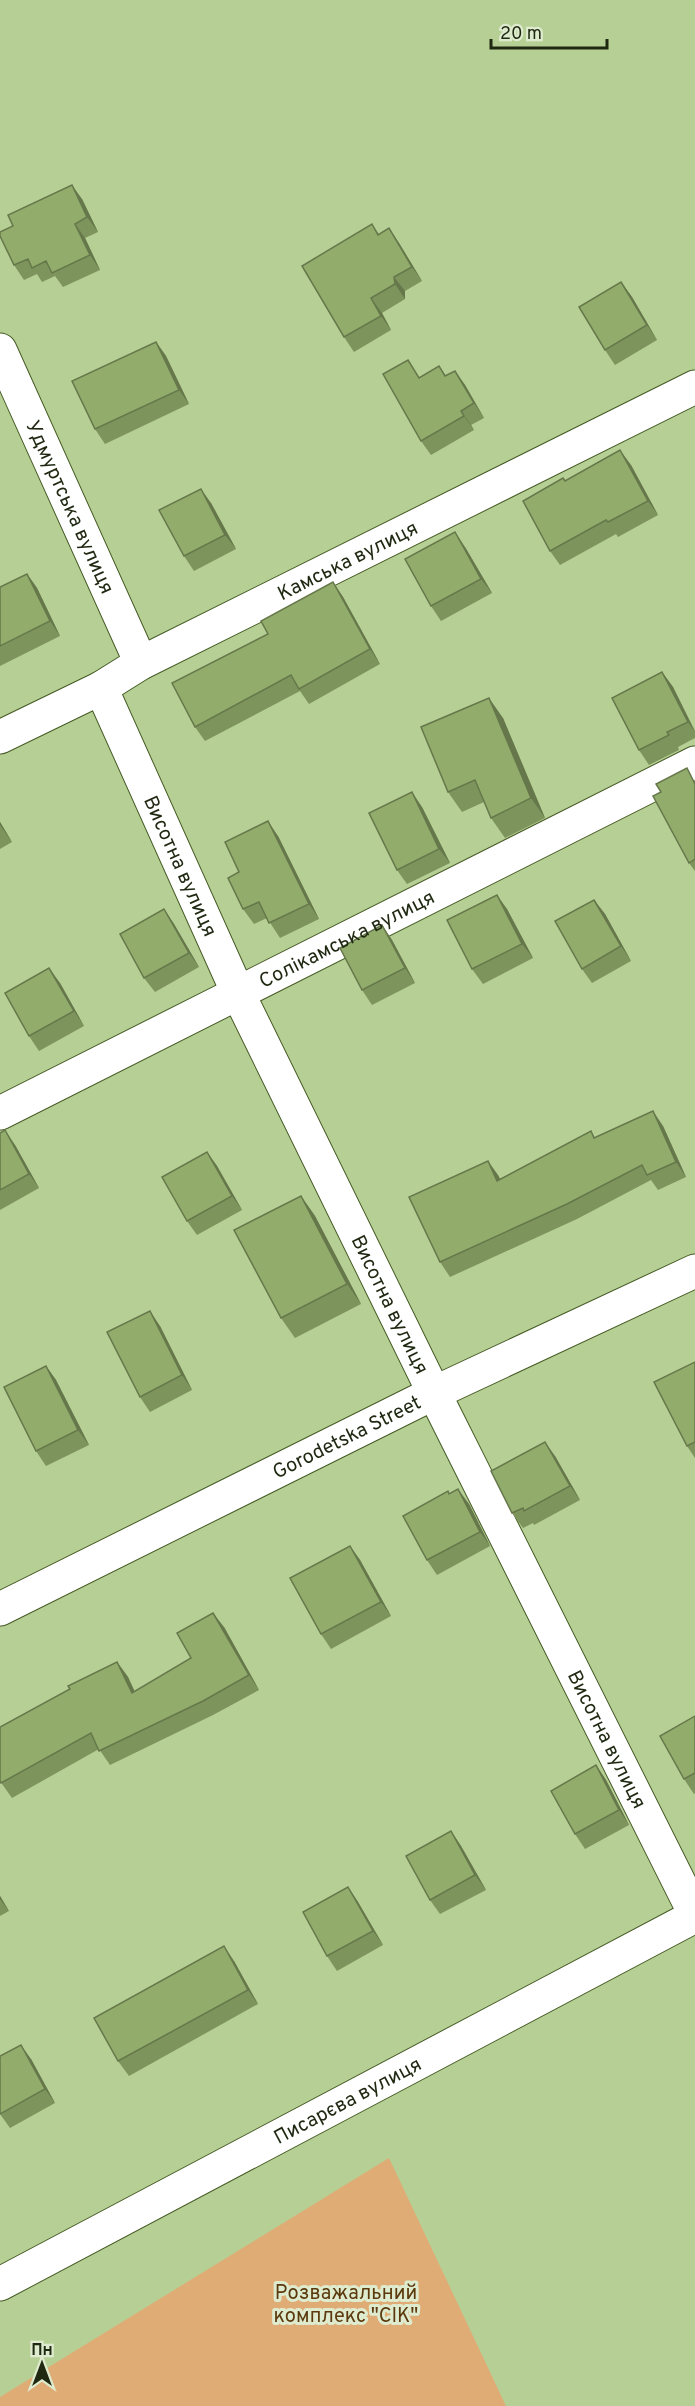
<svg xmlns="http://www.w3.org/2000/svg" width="695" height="2406" viewBox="0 0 695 2406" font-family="Overpass,sans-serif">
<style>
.green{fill:#e0ac75}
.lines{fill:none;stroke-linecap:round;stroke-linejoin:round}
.street-casing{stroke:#465b25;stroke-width:35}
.secondary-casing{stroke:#465b25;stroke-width:35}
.street{stroke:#fff;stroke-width:33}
.secondary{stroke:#fff;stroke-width:33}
.wall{fill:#7d945c}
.shaded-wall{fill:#66784b}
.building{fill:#91ac6b;stroke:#66784b;stroke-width:1.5}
.labels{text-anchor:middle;stroke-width:6;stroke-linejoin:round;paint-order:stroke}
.street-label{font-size:20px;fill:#1f2811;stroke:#deebce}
.park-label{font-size:20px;fill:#5b390c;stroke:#deebce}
</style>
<rect width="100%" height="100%" fill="#b6cf95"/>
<!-- green -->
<polygon class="green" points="389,2158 506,2406 0,2406 0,2397"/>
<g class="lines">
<defs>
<g id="street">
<path id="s1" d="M 0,350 L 141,663"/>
<path id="s2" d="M 101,688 L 238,993 L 434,1393 L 695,1914"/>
<path id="s3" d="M 0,737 L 101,688 L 141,663 L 695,387"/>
<path id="s4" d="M 0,1113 L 695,763"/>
<path id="s5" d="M 0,2284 L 695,1916"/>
</g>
<g id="secondary">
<path id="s6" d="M 0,1609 L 434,1393 L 695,1271"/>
</g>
</defs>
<!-- street casing -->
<use href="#street" class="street-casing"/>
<!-- secondary casing -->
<use href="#secondary" class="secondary-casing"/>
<!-- street -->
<use href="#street" class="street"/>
<!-- secondary -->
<use href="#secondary" class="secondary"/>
</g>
<!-- wall -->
<g class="wall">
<polygon points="82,199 98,232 85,238 100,270 63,287 55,276 42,282 37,274 24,280 14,265"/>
<polygon points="372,224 379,234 399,243 422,281 405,291 405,299 382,313 391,330 354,352 344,337"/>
<polygon points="621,282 632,297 657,340 615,365 605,350"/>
<polygon points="156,342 166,356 189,404 105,444 95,429"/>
<polygon points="439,366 446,376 455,371 465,385 484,418 471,425 474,430 431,455 421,441 420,377"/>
<polygon points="631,465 658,515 618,537 616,534 560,565 550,551 565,481"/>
<polygon points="211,503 236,549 194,571 184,556"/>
<polygon points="465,547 492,593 441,621 431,606"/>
<polygon points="27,574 37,588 60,636 0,666 0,587"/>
<polygon points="333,582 343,597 380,664 309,704 300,691 205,741 195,727 268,634"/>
<polygon points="662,672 673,687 695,731 695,738 678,747 679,750 649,765 639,750"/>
<polygon points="503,718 545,818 505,838 491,818 484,802 462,812 448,792"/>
<polygon points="695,780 695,871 689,863 661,792"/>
<polygon points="422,807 450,863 407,884 397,870"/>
<polygon points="0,822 12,842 0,849"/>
<polygon points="278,836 319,919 280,938 267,918 254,924 243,909 239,872"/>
<polygon points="594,900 605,914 631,961 592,983 582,969"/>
<polygon points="164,909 174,924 199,967 155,992 144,978"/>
<polygon points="507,909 533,958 483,984 472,969"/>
<polygon points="382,925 392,940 415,983 372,1005 362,990"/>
<polygon points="60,983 84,1026 39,1051 29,1036"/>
<polygon points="663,1126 686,1177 658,1190 651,1180 577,1219 450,1277 440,1262 498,1175 500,1179 591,1131 595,1138"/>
<polygon points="0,1133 15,1145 39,1188 0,1210"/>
<polygon points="207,1152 217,1166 242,1210 197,1235 187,1221"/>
<polygon points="301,1196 315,1216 361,1304 295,1338 281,1318"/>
<polygon points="160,1326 192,1390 150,1412 140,1397"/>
<polygon points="695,1362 695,1458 687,1446"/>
<polygon points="46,1366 56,1380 89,1445 46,1466 36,1451"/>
<polygon points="555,1456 580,1500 534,1525 533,1523 523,1528 512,1513"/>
<polygon points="450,1494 469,1504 490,1546 437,1575 427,1560"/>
<polygon points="350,1546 360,1560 391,1616 331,1649 321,1634"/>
<polygon points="224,1627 259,1690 213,1715 110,1765 99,1749 12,1798 0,1781 117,1662 128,1677 135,1692 191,1658"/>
<polygon points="695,1716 695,1793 694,1794 684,1779"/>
<polygon points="596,1765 606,1780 629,1825 585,1849 575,1834"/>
<polygon points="451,1831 461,1846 486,1890 440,1914 430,1900"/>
<polygon points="348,1887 358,1902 383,1945 337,1971 327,1956"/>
<polygon points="0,1896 9,1911 0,1916"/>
<polygon points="234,1961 258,2004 129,2076 118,2061"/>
<polygon points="0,2056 31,2059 55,2103 10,2128 0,2114"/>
</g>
<!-- shaded-wall -->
<g class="shaded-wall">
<polygon points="72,185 82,199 98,232 87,217"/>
<polygon points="75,224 85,238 100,270 90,255"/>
<polygon points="389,228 399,243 422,281 412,267"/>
<polygon points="394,277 405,291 405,299 395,284"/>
<polygon points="621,282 632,297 657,340 647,325"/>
<polygon points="371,298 382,313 391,330 381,316"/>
<polygon points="156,342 166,356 189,404 179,390"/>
<polygon points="455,371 465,385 484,418 474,403"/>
<polygon points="461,411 471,425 474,430 464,416"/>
<polygon points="620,450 631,465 658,515 648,501"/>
<polygon points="201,489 211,503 236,549 225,535"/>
<polygon points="455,532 465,547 492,593 481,579"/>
<polygon points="27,574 37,588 60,636 50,621"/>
<polygon points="333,582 343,597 380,664 370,649"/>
<polygon points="662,672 673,687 695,732 688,722"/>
<polygon points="489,698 503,718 545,818 531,798"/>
<polygon points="412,792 422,807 450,863 439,849"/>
<polygon points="268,821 278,836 319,919 309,904"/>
<polygon points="0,822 12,842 0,825"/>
<polygon points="497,895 507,909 533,958 522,944"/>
<polygon points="594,900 605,914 631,961 621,946"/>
<polygon points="164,909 174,924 199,967 189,953"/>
<polygon points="382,925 392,940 415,983 405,968"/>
<polygon points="49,968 60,983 84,1026 74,1011"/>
<polygon points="653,1111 663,1126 686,1177 676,1162"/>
<polygon points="5,1130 15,1145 39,1188 29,1174"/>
<polygon points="207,1152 217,1166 242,1210 232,1196"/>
<polygon points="488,1161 498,1175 507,1195 497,1181"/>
<polygon points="301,1196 315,1216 361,1304 347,1284"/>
<polygon points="150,1311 160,1326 192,1390 182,1375"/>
<polygon points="46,1366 56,1380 89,1445 78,1430"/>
<polygon points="545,1442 555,1456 580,1500 570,1486"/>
<polygon points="458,1489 469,1504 490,1546 480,1532"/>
<polygon points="350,1546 360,1560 391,1616 381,1602"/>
<polygon points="213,1613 224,1627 259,1690 249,1675"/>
<polygon points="117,1662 128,1677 142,1708 132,1693"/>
<polygon points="596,1765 606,1780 629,1825 619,1810"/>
<polygon points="451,1831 461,1846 486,1890 475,1875"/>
<polygon points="348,1887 358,1902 383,1945 373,1931"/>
<polygon points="0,1896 9,1911 0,1899"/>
<polygon points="224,1946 234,1961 258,2004 248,1990"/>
<polygon points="21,2045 31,2059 55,2103 45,2089"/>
</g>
<!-- building -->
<g class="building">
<polygon points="72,185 87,217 75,224 90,255 52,273 46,261 32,268 28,259 14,265 0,236 0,232 13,226 8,215"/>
<polygon points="372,224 378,235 389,228 412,267 394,277 395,284 371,298 381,316 344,337 302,266"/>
<polygon points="621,282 647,325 605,350 579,307"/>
<polygon points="156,342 179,390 95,429 72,381"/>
<polygon points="408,360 419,378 439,366 445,376 455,371 474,403 461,411 464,416 421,441 383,374"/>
<polygon points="620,450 648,501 608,522 606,520 550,551 523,501 563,478 565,481"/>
<polygon points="201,489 225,535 184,556 159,510"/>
<polygon points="455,532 481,579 431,606 405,559"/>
<polygon points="27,574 50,621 0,646 0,587"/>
<polygon points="333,582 370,649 299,689 291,675 195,727 172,683 268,634 261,621"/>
<polygon points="662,672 688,722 667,732 669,735 639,750 612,698"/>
<polygon points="489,698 531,798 491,818 475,780 448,792 421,727"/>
<polygon points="687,768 695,784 695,859 689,863 653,796 661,792 656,784"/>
<polygon points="412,792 439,849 397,870 369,813"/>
<polygon points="268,821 309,904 269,923 259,902 243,909 228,878 239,872 225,842"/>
<polygon points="497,895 522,944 472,969 447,920"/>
<polygon points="594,900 621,946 582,969 555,921"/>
<polygon points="164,909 189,953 144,978 120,934"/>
<polygon points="382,925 405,968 362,990 340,948"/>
<polygon points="49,968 74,1011 29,1036 5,993"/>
<polygon points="653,1111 676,1162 647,1175 642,1165 567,1204 440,1262 409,1197 488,1161 497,1181 591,1131 594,1138"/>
<polygon points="5,1130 29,1174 0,1190 0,1133"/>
<polygon points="207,1152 232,1196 187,1221 162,1177"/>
<polygon points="301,1196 347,1284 281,1318 234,1230"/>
<polygon points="150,1311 182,1375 140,1397 107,1332"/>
<polygon points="695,1362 695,1442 687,1446 654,1382"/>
<polygon points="46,1366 78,1430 36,1451 4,1387"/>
<polygon points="545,1442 570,1486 524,1511 523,1508 512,1513 491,1471"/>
<polygon points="458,1489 480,1532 427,1560 403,1516 448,1491 449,1494"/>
<polygon points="350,1546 381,1602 321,1634 290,1578"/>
<polygon points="213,1613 249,1675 203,1701 99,1751 91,1733 1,1783 0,1781 0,1727 70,1689 68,1686 117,1662 132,1693 191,1658 177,1633"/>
<polygon points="695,1716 695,1773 684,1779 660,1736"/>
<polygon points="596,1765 619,1810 575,1834 551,1791"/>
<polygon points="451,1831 475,1875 430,1900 406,1856"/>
<polygon points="348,1887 373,1931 327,1956 303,1912"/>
<polygon points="224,1946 248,1990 118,2061 94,2018"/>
<polygon points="21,2045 45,2089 0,2114 0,2056"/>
</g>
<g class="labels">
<!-- street labels -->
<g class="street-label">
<text dy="7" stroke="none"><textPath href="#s1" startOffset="172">Удмуртська вулиця</textPath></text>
<text dy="7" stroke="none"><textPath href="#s3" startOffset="390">Камська вулиця</textPath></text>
<text dy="7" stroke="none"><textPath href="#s2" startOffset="195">Висотна вулиця</textPath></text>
<text dy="7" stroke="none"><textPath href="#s4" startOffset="388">Солікамська вулиця</textPath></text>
<text dy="7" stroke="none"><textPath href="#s2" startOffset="681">Висотна вулиця</textPath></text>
<text dy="7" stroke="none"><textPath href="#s6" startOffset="387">Gorodetska Street</textPath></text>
<text dy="7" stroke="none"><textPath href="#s2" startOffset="1167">Висотна вулиця</textPath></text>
<text dy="7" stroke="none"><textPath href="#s5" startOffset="393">Писарєва вулиця</textPath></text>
</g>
<!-- park labels -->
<g class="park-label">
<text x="346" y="2299">Розважальний<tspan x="346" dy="23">комплекс "СІК"</tspan></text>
</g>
</g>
<!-- north arrow -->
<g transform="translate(42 2364)" stroke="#deebce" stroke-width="4.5" paint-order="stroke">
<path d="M0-4.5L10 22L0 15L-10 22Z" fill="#1f2811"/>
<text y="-9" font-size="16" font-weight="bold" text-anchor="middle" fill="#1f2811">Пн</text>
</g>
<!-- scale -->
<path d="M491 39v9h116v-9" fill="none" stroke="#1f2811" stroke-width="3"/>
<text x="500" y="39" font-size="18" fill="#1f2811" stroke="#deebce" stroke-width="4.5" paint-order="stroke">20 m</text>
</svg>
